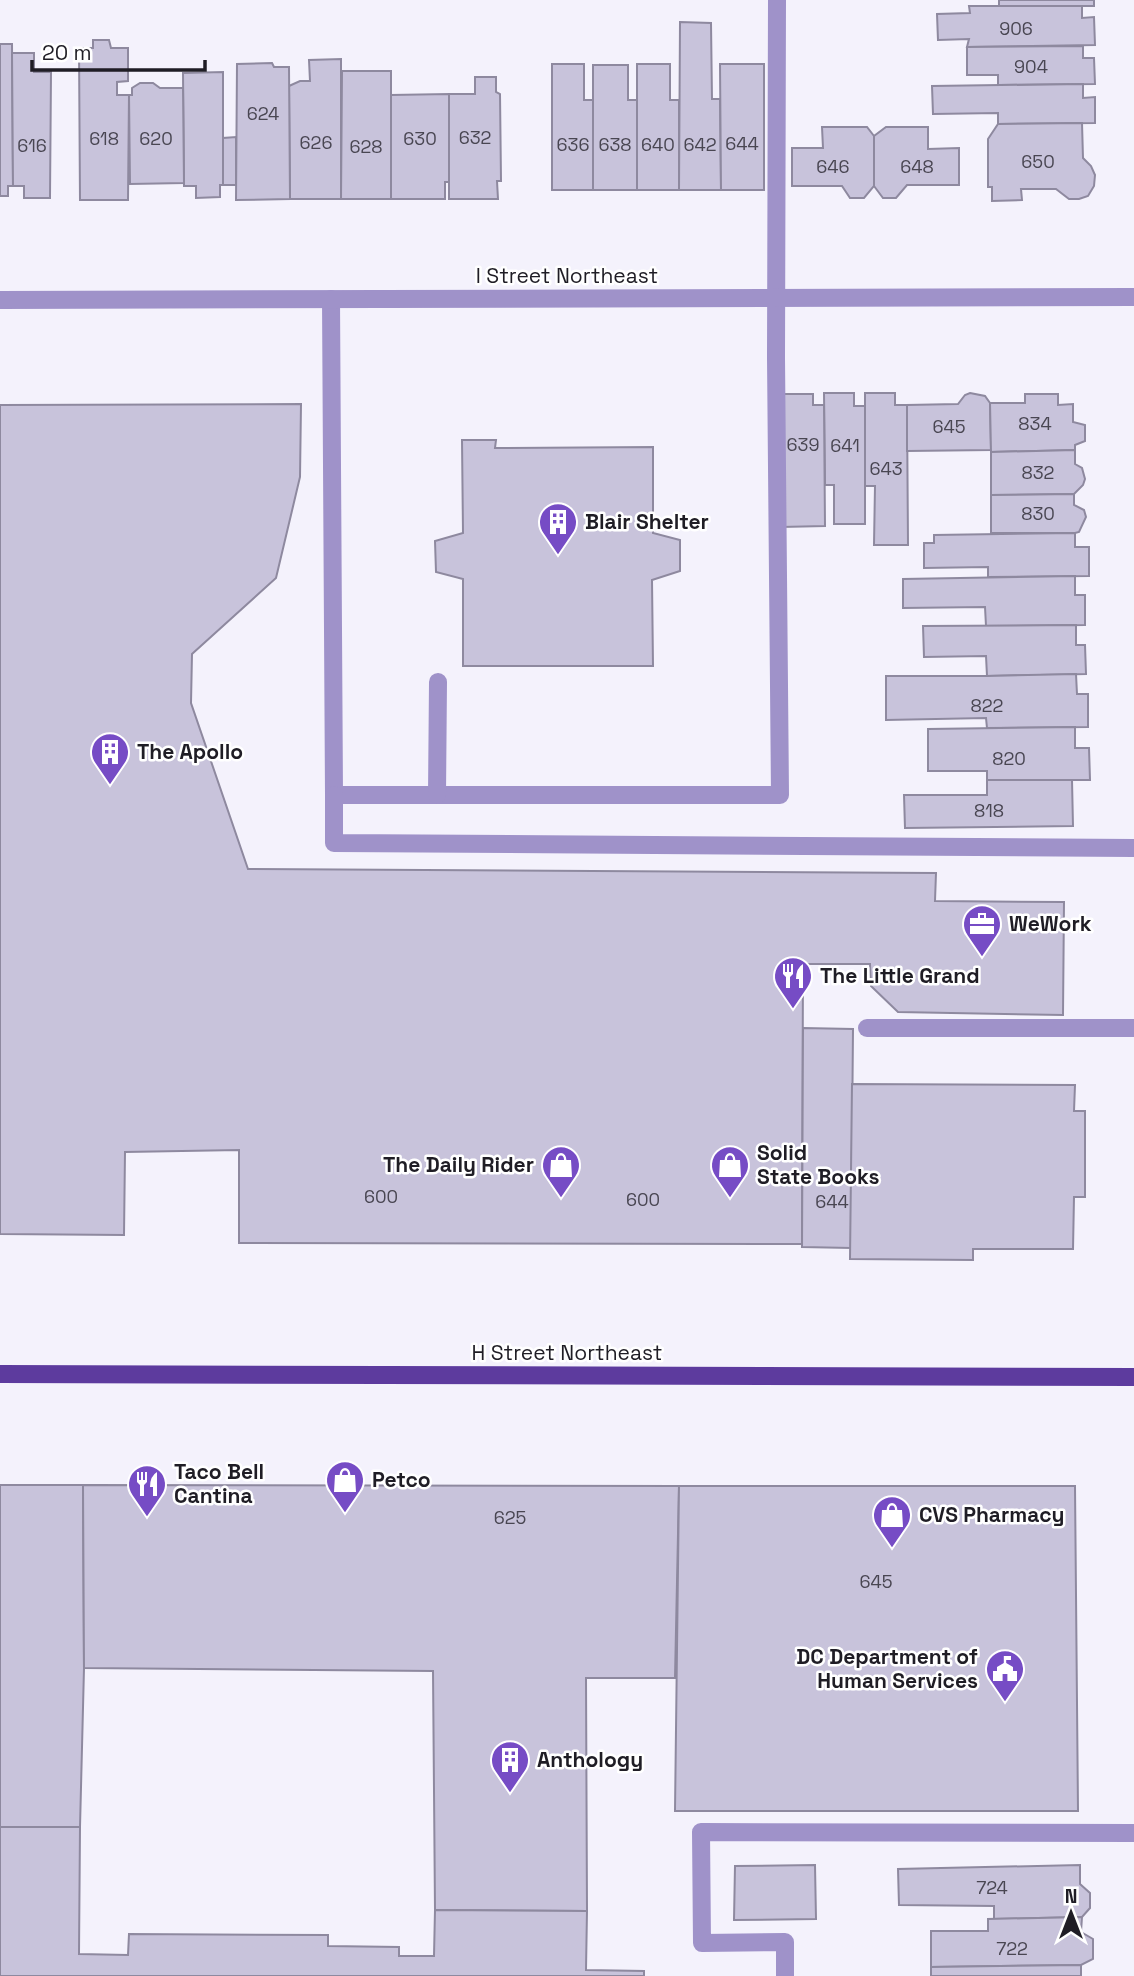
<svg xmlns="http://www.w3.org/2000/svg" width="1134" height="1976" viewBox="0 0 1134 1976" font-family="'Space Grotesk',sans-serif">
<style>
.building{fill:#c8c3db;stroke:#8e899f;stroke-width:2}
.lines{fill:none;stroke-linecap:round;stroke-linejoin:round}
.minor{stroke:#9f92c9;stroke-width:18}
.major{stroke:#5d3b9e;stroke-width:18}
.labels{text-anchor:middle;stroke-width:5;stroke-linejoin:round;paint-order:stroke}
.number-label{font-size:18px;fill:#494652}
.street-label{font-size:21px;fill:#1f1d25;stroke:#fff}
.poi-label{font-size:21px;font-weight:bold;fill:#1f1d25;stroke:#fff;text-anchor:start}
</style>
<rect width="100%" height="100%" fill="#f4f2fc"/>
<!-- building -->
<g class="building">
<rect x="999" y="0" width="95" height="6"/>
<polygon points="969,6 1082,6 1082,18 1094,17 1095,45 967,47 969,39 938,40 937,14 970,13"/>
<polygon points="680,22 711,23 712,99 720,99 721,190 679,190"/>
<polygon points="93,40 109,40 111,48 128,48 128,81 117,82 117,95 129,95 128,200 80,200 79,48 93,48"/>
<polygon points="0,44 12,44 13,186 8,186 8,196 0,196"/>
<polygon points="1083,46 1083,58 1094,58 1095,84 998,85 998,75 967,75 967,47"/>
<polygon points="12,53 34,53 34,72 51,72 50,198 24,198 24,186 13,186"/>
<polygon points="341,59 341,199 290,199 289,86 300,81 310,81 309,60"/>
<polygon points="272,63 274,67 289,67 290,199 236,200 237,64"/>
<polygon points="552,64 584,64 584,100 593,100 593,190 552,190"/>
<polygon points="637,64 670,64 670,100 679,100 679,190 637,190"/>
<polygon points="720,64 764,64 764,190 721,190"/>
<polygon points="593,65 628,65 628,100 637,100 637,190 593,190"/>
<polygon points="342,71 391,71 391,199 341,199"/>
<polygon points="223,72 223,185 220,185 220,197 196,198 196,186 184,186 183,73"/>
<polygon points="475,77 496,77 496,92 500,94 501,181 497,181 498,199 449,199 449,94 475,94"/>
<polygon points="140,83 153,83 160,88 183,88 184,183 130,184 129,95 132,95 132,88"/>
<polygon points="1083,84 1083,98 1095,97 1095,123 998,124 998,113 933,114 932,86"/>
<polygon points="449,94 449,182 445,182 445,199 391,199 391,95"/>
<polygon points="1082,123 1083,158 1091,166 1095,175 1094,186 1088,196 1079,199 1069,199 1056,189 1021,189 1022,200 992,201 992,187 988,187 988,139 998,124"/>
<polygon points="822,127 867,127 874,136 874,186 864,198 850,198 842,186 792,186 792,148 823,148"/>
<polygon points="886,127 928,127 928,149 959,148 959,185 907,185 896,198 883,198 874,186 874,136"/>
<polygon points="236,137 236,185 223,185 223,138"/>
<polygon points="824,393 854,393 854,406 865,406 865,524 834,524 834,485 825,485"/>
<polygon points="865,393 895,393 895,405 907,405 908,545 874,545 875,486 865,486"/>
<polygon points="970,393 985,396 990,403 991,450 907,451 907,405 958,404 965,395"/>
<polygon points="783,394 813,394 813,405 824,405 825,526 781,527"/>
<polygon points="1025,394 1058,394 1058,405 1073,404 1073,422 1085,425 1085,441 1075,445 1075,450 991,452 990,403 1025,403"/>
<polygon points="301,404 300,477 276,578 192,654 191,703 248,869 936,873 935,901 1064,902 1063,1015 898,1012 871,986 870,964 803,964 802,1244 239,1243 239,1150 125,1152 124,1235 0,1234 0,405"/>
<polygon points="462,440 496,440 495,448 653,447 653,533 680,540 680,571 652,580 653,666 463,666 463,579 436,572 435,541 463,533"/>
<polygon points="1075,450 1075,464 1082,468 1085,479 1083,485 1074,494 991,495 991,452"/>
<polygon points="1074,494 1074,505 1084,510 1086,517 1079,532 1075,533 991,533 991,495"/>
<polygon points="1075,533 1075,547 1089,547 1089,576 988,577 988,567 924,568 924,543 934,543 934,535"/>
<polygon points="1075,576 1075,595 1085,595 1085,625 986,626 985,607 903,608 903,579"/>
<polygon points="1076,625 1076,645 1085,645 1086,674 987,676 986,656 924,657 923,626"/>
<polygon points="1076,674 1077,694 1088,694 1088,727 987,728 986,718 886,720 886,676 987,676"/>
<polygon points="1075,727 1075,748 1089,748 1090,780 987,780 987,771 928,771 928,729"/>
<polygon points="987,780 1072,780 1073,826 905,828 904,795 987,795"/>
<polygon points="803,1028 853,1029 851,1248 802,1247"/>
<polygon points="852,1084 1075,1085 1074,1111 1085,1111 1085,1197 1074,1197 1073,1249 973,1249 973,1260 850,1259"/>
<polygon points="0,1485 83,1485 84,1668 80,1827 0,1827"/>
<polygon points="83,1485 679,1486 675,1678 586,1678 587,1911 435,1910 433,1671 84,1668"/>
<polygon points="679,1486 1075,1486 1078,1811 675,1811"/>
<polygon points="0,1827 80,1827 79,1954 128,1955 129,1934 328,1935 328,1946 399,1947 399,1956 434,1956 435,1910 587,1911 586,1970 644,1971 644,1976 0,1976"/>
<polygon points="815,1865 816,1919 734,1920 735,1866"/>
<polygon points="1080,1865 1080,1884 1090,1893 1090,1908 1082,1917 994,1919 994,1906 899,1905 898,1869"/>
<polygon points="1082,1917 1081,1932 1093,1939 1093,1959 1081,1965 931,1967 931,1931 988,1931 988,1919"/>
<polygon points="1081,1965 1081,1976 931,1976 931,1967"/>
</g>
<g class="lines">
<!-- minor -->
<g class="minor">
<polyline points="331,299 334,795 780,795 776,358 777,0"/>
<polyline points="0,300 1134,297"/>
<polyline points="334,795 334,843 1134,848"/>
<polyline points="437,795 438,682"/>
<polyline points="867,1028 1134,1028"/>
<polyline points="785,1976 785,1942 702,1943 701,1832 1134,1833"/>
</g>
<!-- major -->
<polyline class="major" points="0,1374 1134,1377"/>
</g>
<!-- icons -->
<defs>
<symbol id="building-pin" viewBox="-11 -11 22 30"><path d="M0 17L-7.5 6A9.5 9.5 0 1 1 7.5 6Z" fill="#764cc5" stroke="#fff"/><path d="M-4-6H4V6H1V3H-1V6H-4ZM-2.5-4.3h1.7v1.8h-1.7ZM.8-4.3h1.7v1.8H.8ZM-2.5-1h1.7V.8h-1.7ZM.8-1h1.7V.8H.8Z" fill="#fff"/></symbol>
<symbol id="office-pin" viewBox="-11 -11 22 30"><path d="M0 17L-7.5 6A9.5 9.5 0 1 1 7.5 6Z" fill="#764cc5" stroke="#fff"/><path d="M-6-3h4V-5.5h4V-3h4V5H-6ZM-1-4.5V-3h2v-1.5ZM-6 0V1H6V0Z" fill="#fff"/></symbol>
<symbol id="restaurant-pin" viewBox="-11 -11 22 30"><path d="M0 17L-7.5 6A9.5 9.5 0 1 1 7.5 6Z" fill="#764cc5" stroke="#fff"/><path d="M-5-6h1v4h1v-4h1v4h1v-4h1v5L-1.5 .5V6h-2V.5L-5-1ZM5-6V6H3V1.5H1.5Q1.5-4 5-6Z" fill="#fff"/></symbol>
<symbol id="shop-pin" viewBox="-11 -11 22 30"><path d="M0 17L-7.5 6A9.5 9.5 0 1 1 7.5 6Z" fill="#764cc5" stroke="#fff"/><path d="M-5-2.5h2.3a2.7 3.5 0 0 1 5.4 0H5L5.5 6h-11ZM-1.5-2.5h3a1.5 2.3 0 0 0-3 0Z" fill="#fff"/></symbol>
<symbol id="civic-pin" viewBox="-11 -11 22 30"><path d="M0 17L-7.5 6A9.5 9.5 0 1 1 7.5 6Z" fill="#764cc5" stroke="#fff"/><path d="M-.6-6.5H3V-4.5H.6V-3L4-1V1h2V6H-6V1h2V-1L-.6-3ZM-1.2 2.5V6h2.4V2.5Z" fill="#fff"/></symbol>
</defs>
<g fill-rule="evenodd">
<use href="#building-pin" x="536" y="500" width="44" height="60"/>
<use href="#building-pin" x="88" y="730" width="44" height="60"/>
<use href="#office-pin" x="960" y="902" width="44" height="60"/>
<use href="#restaurant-pin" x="771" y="954" width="44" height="60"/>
<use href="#shop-pin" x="539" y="1143" width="44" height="60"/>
<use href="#shop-pin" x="708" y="1143" width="44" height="60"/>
<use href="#shop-pin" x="323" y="1458" width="44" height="60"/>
<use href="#restaurant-pin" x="125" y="1462" width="44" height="60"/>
<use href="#shop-pin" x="870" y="1493" width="44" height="60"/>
<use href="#civic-pin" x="983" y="1647" width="44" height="60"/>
<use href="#building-pin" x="488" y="1738" width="44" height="60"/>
</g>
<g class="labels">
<!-- number labels -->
<g class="number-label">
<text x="1016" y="35">906</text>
<text x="1031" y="73">904</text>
<text x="263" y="120">624</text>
<text x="475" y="144">632</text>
<text x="104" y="145">618</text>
<text x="156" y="145">620</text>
<text x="420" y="145">630</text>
<text x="316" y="149">626</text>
<text x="742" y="150">644</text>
<text x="573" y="151">636</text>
<text x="615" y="151">638</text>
<text x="658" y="151">640</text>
<text x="700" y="151">642</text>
<text x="32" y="152">616</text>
<text x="366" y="153">628</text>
<text x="1038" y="168">650</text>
<text x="833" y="173">646</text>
<text x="917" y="173">648</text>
<text x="1035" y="430">834</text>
<text x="949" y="433">645</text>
<text x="803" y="451">639</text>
<text x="845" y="452">641</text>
<text x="886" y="475">643</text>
<text x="1038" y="479">832</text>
<text x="1038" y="520">830</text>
<text x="987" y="712">822</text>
<text x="1009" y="765">820</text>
<text x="989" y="817">818</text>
<text x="381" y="1203">600</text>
<text x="643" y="1206">600</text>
<text x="832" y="1208">644</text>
<text x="510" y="1524">625</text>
<text x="876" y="1588">645</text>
<text x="992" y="1894">724</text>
<text x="1012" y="1955">722</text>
</g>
<!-- street labels -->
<g class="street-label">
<text x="567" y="283">I Street Northeast</text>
<text x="567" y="1360">H Street Northeast</text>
</g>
<!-- poi labels -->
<g class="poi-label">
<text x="585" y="529">Blair Shelter</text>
<text x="137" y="759">The Apollo</text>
<text x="1009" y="931">WeWork</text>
<text x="820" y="983">The Little Grand</text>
<text x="757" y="1160">Solid<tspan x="757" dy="24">State Books</tspan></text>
<text x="534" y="1172" text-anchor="end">The Daily Rider</text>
<text x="174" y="1479">Taco Bell<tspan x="174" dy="24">Cantina</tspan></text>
<text x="372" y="1487">Petco</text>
<text x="919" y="1522">CVS Pharmacy</text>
<text x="978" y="1664" text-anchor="end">DC Department of<tspan x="978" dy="24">Human Services</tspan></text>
<text x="537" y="1767">Anthology</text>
</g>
</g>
<!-- north arrow -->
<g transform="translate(1071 1913)" stroke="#ffffff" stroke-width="5" paint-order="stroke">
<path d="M0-5L12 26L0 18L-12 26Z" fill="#1f1d25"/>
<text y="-10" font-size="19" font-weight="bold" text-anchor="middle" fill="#1f1d25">N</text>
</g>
<!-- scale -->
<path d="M32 60v10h173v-10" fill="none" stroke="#1f1d25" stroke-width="3.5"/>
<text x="42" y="60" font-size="21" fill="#1f1d25" stroke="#ffffff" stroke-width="5" paint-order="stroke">20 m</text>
</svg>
